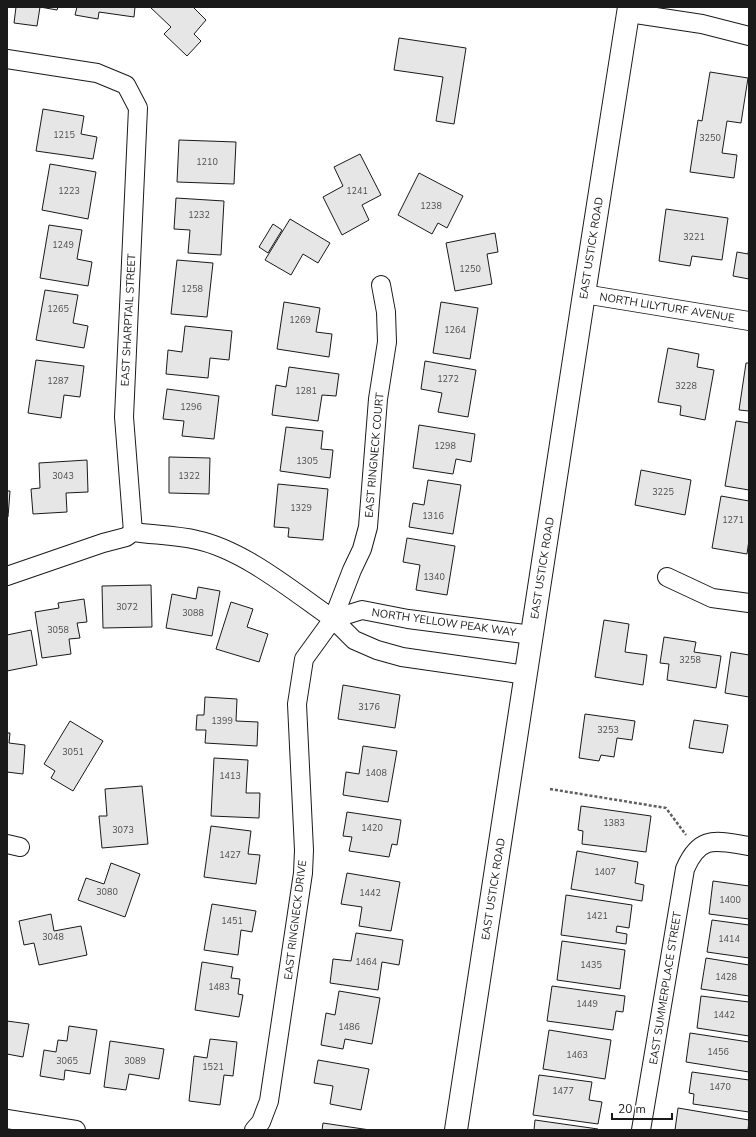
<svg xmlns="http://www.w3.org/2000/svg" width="756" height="1137" viewBox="0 0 756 1137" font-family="'Nunito Sans',sans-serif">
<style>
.building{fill:#e6e6e6;stroke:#1a1a1a}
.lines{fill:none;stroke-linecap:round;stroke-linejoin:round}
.minor-casing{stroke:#1a1a1a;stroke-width:20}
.secondary-casing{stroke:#1a1a1a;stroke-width:24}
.path{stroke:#5f5f5f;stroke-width:2.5;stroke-dasharray:3 2;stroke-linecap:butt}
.minor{stroke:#fff;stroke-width:18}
.secondary{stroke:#fff;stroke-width:22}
.labels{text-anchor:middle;stroke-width:3;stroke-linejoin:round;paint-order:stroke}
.number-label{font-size:9px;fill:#4d4d4d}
.street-label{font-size:11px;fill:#1a1a1a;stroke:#fff}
</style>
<rect width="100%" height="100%" fill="#fff"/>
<!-- building -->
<g class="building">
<polygon points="16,7 58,7 57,10 40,7 37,26 14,23"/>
<polygon points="77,7 135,7 134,17 99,12 98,19 75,15"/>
<polygon points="150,7 193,7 206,20 194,34 201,41 187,56 164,34 171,27"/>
<polygon points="399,38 466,48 454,124 436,121 443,77 394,70"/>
<polygon points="710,72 748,78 741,123 727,121 722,153 737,155 734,178 690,172 698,120 702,121"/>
<polygon points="43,109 84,116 81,134 97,137 93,159 36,151"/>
<polygon points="179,140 236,142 234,184 177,182"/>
<polygon points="360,154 381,195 362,205 369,220 342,235 323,197 343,186 334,167"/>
<polygon points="50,164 96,172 88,219 42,210"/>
<polygon points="419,173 463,196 447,228 438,223 432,234 398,215"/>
<polygon points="176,198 224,201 221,255 188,253 190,230 174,229"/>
<polygon points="666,209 728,218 722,260 692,256 690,266 659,261"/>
<polygon points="290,219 330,243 318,263 303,254 291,275 265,260"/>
<polygon points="273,224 282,230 268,253 259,247"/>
<polygon points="49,225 82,230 77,259 92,262 88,286 40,278"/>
<polygon points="495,233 498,252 487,254 492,284 455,291 446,243"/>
<polygon points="749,247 749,279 733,276 737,252 748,254"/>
<polygon points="177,260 213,263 207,317 171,314"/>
<polygon points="45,290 78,295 73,323 88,326 84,348 36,340"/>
<polygon points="284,302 320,308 316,332 332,334 329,357 277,349"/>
<polygon points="441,302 478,308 470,359 433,353"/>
<polygon points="185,326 232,331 229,360 210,358 208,378 166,374 168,350 182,352"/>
<polygon points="668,348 699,354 697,367 714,370 705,420 680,415 681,406 658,402"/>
<polygon points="36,360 84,366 80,397 64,395 61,418 28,413"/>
<polygon points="425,361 476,370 468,417 438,412 442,393 421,389"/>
<polygon points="746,363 749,363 749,411 739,410"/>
<polygon points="289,367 339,374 336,396 322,395 318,421 272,415 276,385 286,387"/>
<polygon points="167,389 219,396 214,439 182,436 184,421 163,419"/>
<polygon points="736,421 749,423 749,490 725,486"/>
<polygon points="419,425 475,434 471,462 456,459 453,474 413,468"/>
<polygon points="286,427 323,431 321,449 333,450 330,478 280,471"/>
<polygon points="169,457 210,458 209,494 169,493"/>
<polygon points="87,460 88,492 66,493 67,512 33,514 31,489 40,488 39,463"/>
<polygon points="641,470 691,480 685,515 635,505"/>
<polygon points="428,480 461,485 453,534 409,527 413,503 424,505"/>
<polygon points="278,484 328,489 323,540 288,537 289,528 274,527"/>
<polygon points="7,491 10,491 8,517 7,517"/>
<polygon points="721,496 749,501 749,540 747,554 712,548"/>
<polygon points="407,538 455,546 447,595 416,590 420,565 403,562"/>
<polygon points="151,585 152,627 103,628 102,586"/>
<polygon points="198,587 220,591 212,636 166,628 172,594 196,599"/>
<polygon points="84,599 87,622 77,623 80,638 69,639 71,654 42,658 35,612 59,608 58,603"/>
<polygon points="231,602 253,609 247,627 268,634 259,662 216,649"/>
<polygon points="604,620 629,624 625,652 647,655 643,685 595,677"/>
<polygon points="31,630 37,665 7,671 7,635"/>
<polygon points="664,637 696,642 694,652 721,656 716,688 667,680 669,664 660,663"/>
<polygon points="731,652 749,655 749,697 725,693"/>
<polygon points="343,685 400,695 395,728 338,719"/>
<polygon points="205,697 237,699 236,721 258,722 257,746 205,743 206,730 196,730 197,715 204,715"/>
<polygon points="585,714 635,721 632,740 617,738 614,757 601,755 599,761 579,758"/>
<polygon points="694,720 728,725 723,753 689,748"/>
<polygon points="70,721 103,741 73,791 51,778 55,771 44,764"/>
<polygon points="7,733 10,733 9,743 25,745 23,774 7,772"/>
<polygon points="363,746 397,751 388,802 343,795 346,772 359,774"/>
<polygon points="214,758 248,760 246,793 260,793 259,818 211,816"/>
<polygon points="142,786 148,844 102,848 99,816 107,816 105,789"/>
<polygon points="581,806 651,816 646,852 582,844 583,831 578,830"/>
<polygon points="347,812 401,820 397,845 392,844 389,857 349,851 352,837 343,836"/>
<polygon points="211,826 251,831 248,854 260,855 256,884 204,877"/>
<polygon points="577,851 638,862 635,883 644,885 642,901 571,889"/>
<polygon points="111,863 140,874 125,917 78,900 86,878 104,884"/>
<polygon points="347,873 400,882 391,931 359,926 362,907 341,904"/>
<polygon points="713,881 749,886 749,919 709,914"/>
<polygon points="566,895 632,905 629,928 617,926 616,932 627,934 626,944 561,935"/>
<polygon points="212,904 256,911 252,932 241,930 238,955 204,950"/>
<polygon points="51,914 54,931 81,926 87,955 39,965 34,943 24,945 19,921"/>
<polygon points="712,920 749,925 749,958 707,952"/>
<polygon points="356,933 403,940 399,965 382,962 378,990 330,983 333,959 351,961"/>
<polygon points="562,941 625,950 620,989 557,980"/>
<polygon points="706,958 749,965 749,996 701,989"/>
<polygon points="202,962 233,967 231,978 240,979 238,994 243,995 239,1017 195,1010"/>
<polygon points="552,986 625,996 623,1012 616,1011 613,1030 547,1021"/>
<polygon points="339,991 380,998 372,1044 345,1039 343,1049 321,1045 326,1013 335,1015"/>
<polygon points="701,996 749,1002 749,1036 697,1028"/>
<polygon points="7,1021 29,1024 23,1057 7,1054"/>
<polygon points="69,1026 97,1030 90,1074 65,1070 64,1080 40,1076 44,1050 56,1052 58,1040 67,1041"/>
<polygon points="549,1030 611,1040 605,1079 543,1069"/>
<polygon points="690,1033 749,1042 749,1072 686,1062"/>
<polygon points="210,1039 237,1042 233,1076 224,1075 220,1105 189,1101 194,1056 207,1058"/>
<polygon points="110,1041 164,1049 159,1079 129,1074 126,1090 104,1087"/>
<polygon points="318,1060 369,1069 361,1110 330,1104 333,1086 314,1083"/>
<polygon points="692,1072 749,1080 749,1112 693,1104 694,1094 689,1093"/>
<polygon points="539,1075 592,1082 589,1100 602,1102 598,1124 533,1115"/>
<polygon points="678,1108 749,1120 748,1130 675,1130"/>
<polygon points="535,1120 598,1129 598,1130 534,1130"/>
<polygon points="323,1123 370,1130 322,1130"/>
</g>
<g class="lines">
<defs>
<g id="minor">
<polyline points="629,13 702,24 749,36"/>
<polyline points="7,59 97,73 126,85 138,108 124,417 133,532"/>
<polyline points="584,294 749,321"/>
<path d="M 7,576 L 103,543 L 126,537 L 133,532 C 154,535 176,535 197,540 C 244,550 294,592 333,619"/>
<polyline points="667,577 712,598 749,603"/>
<polyline points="526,675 402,657 377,650 354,640 333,619 362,610 408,619 532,635"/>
<polyline points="7,844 20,847"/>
<polyline points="7,1119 76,1130"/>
<polyline points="254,1130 261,1122 269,1101 303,873 304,850 297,704 304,659 333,619 352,570 362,549 368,527 378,399 387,342 386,312 381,285"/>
<path d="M 641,1130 L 685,869 C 700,834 716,841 749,846"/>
</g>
<polyline id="secondary" points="456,1130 584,294 629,7"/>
</defs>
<!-- minor casing -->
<use href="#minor" class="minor-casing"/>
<!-- secondary casing -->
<use href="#secondary" class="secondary-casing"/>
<!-- path -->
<polyline class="path" points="550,789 666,808 686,835"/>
<!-- minor -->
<use href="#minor" class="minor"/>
<!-- secondary -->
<use href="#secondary" class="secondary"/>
</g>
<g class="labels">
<!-- number labels -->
<g class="number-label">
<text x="64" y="138">1215</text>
<text x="710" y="141">3250</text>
<text x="207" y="165">1210</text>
<text x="69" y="194">1223</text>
<text x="357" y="194">1241</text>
<text x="431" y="209">1238</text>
<text x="199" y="218">1232</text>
<text x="694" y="240">3221</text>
<text x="63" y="248">1249</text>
<text x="470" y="272">1250</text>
<text x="192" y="292">1258</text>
<text x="58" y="312">1265</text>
<text x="300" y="323">1269</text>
<text x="455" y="333">1264</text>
<text x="448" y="382">1272</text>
<text x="58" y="384">1287</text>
<text x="686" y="389">3228</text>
<text x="306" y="394">1281</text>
<text x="191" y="410">1296</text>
<text x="445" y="449">1298</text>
<text x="307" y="464">1305</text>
<text x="63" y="479">3043</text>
<text x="189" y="479">1322</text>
<text x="663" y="495">3225</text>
<text x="301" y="511">1329</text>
<text x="433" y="519">1316</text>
<text x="733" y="523">1271</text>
<text x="434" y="580">1340</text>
<text x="127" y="610">3072</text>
<text x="193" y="616">3088</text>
<text x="58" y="633">3058</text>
<text x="690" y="663">3258</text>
<text x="369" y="710">3176</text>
<text x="222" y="724">1399</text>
<text x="608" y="733">3253</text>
<text x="73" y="755">3051</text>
<text x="376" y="776">1408</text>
<text x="230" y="779">1413</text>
<text x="614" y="826">1383</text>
<text x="372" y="831">1420</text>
<text x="123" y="833">3073</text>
<text x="230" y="858">1427</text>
<text x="605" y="875">1407</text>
<text x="107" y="895">3080</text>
<text x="370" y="896">1442</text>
<text x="730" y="903">1400</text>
<text x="597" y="919">1421</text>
<text x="232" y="924">1451</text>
<text x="53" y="940">3048</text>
<text x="729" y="942">1414</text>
<text x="366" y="965">1464</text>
<text x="591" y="968">1435</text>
<text x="726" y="980">1428</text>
<text x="219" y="990">1483</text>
<text x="587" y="1007">1449</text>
<text x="724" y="1018">1442</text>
<text x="349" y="1030">1486</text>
<text x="718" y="1055">1456</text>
<text x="577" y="1058">1463</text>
<text x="67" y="1064">3065</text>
<text x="135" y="1064">3089</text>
<text x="213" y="1070">1521</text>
<text x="720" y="1090">1470</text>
<text x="563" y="1094">1477</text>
</g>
<!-- street labels -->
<g class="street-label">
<text transform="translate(591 248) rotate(-81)" y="4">EAST USTICK ROAD</text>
<text transform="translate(667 307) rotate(9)" y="4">NORTH LILYTURF AVENUE</text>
<text transform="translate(128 320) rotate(-87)" y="4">EAST SHARPTAIL STREET</text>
<text transform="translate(374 455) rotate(-85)" y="4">EAST RINGNECK COURT</text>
<text transform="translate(542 568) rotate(-81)" y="4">EAST USTICK ROAD</text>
<text transform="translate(444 622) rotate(8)" y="4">NORTH YELLOW PEAK WAY</text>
<text transform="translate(493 889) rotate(-81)" y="4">EAST USTICK ROAD</text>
<text transform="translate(295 920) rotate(-83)" y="4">EAST RINGNECK DRIVE</text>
<text transform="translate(665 988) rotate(-81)" y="4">EAST SUMMERPLACE STREET</text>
</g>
</g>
<!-- border -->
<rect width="756" height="1137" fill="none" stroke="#1a1a1a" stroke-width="16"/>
<!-- scale -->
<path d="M612 1113v6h60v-6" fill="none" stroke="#1a1a1a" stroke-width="2"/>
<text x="618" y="1113" font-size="12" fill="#1a1a1a" stroke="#ffffff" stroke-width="3" paint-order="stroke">20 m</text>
</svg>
